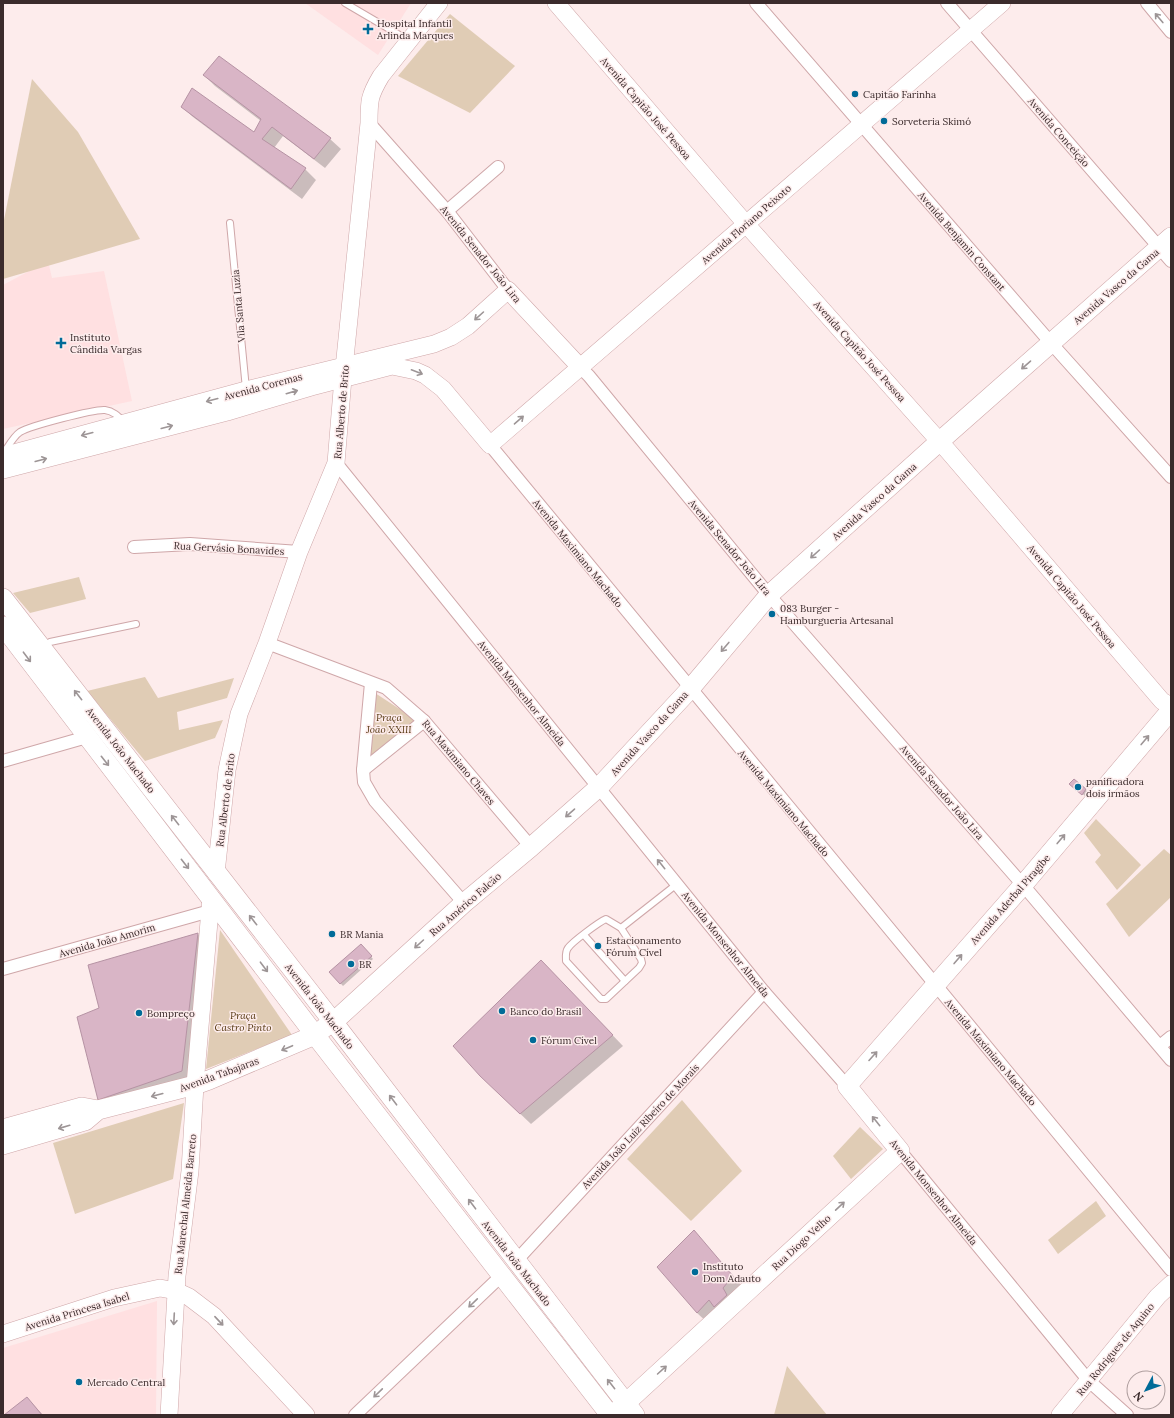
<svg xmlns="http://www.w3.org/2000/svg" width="1174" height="1418" viewBox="0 0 1174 1418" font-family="Lora,serif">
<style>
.built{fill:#ffe0e1}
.green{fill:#e0ccb5}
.shadow{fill:#0003}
.building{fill:#d9b5c6;stroke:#b693a4}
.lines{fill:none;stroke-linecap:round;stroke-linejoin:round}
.lane-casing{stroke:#cfa7a9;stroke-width:8}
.street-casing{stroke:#cfa7a9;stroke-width:14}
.secondary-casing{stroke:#cfa7a9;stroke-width:18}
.primary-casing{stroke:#cfa7a9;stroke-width:20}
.lane{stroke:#fff;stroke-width:6}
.street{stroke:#fff;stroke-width:12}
.secondary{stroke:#fff;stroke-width:17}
.primary{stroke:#fff;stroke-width:19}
.oneway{stroke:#9d9596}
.poi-dot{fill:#006b98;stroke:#fdecec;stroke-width:1.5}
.labels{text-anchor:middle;stroke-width:3;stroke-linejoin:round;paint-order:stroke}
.poi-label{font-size:10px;fill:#3b2b2c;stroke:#fdecec;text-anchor:start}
.street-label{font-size:10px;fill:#3b2b2c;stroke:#fdecec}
.park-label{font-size:10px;font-style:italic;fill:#553811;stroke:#fdecec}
</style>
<rect width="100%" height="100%" fill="#fdecec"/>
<!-- built -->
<g class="built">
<polygon points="305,3 411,3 378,55"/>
<polygon points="48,261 52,278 104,271 132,401 3,429 3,285"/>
<polygon points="157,1301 156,1415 3,1415 3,1348"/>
</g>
<!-- green -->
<g class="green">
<polygon points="450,14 515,66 470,113 398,76"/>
<polygon points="32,79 78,132 140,239 3,279 3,225"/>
<polygon points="79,577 86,599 30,613 13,593"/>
<polygon points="145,677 158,698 234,678 227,698 177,712 179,730 223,720 215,738 145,761 87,691"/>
<polygon points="375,693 418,721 369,759"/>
<polygon points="1096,819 1141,865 1117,890 1095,862 1101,855 1084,833"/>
<polygon points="1164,849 1171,855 1171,897 1129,937 1106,904"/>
<polygon points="220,930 292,1035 206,1069"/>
<polygon points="682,1100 742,1171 691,1221 627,1159"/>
<polygon points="184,1103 173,1179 75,1214 53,1143"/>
<polygon points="860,1127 883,1149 851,1179 833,1156"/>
<polygon points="1096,1201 1106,1216 1058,1254 1048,1240"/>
<polygon points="787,1366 827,1415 774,1415"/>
</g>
<!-- shadow -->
<g class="shadow">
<polygon points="204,75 330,139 341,149 325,168 283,136 274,148 305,169 316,180 302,199 193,117 182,107 255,133 261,121 215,86"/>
<polygon points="1074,780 1088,792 1085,796 1071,784"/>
<polygon points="198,934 209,945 192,1082 110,1110 99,1099 100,1008 89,966"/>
<polygon points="361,945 373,959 343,986 330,972"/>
<polygon points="552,972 623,1046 531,1124 492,1087"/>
<polygon points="694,1232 743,1287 708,1323 697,1313"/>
<polygon points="27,1398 43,1415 6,1415"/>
</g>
<!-- building -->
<g class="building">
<polygon points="219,56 331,138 314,159 272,127 262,139 306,168 291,189 181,107 192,88 254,132 261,119 203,75"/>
<polygon points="1074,779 1086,789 1082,795 1069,784"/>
<polygon points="198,933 182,1071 98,1100 77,1017 99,1008 88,965"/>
<polygon points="361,944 372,956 340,984 329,972"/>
<polygon points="541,960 613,1035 520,1114 480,1076 453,1046"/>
<polygon points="694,1230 733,1276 723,1288 727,1295 714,1307 709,1300 697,1313 657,1267"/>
<polygon points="27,1397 42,1415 4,1415"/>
</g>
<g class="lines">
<defs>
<g id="lane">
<polyline points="345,3 408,40"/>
<polyline points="230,223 246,389"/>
<path d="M 5,451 C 9,445 14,436 20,432 C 30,426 94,409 105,410 C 113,411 118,416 123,421"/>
<polyline points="44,646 50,642 136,624"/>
<path d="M 606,919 L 621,928 L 641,959 L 642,963 L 639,968 L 606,999 L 601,999 L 566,961 C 566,957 565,952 568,948 C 572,942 599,922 606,919 Z"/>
<polyline points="621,928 677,884"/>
<polyline points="584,935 625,981"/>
</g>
<g id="street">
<polyline points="756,3 1051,343 1171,477"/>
<polyline points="947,3 1171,261"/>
<polyline points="1147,3 1171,32"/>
<polyline points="369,123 447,211 508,290"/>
<polyline points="447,211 498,167"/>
<polyline points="580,367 589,376 769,595 1023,885 1171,1060"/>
<polyline points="490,445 1171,1270"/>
<polyline points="336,463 764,992 847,1086"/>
<polyline points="134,547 190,544 299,552"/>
<polyline points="267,643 386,688 424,721 531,847"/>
<polyline points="371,683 363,770 364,782 375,801 464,903"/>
<polyline points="3,761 87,737"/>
<polyline points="363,770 424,721"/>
<polyline points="3,969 210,911"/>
<polyline points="1160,1046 1171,1037"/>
<polyline points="900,1151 1089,1381 1127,1415"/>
<polyline points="516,1261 764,992"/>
<polyline points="355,1415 501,1276"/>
</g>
<g id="secondary">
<polyline points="556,3 746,224 949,452 1162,701 1171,706"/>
<polyline points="3,456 246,390 434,344 451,337 468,326 508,290 580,367"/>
<polyline points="3,470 227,412 311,387 392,366 416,371 425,375 443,389 490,445 1002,3"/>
<path d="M 216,873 L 227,770 L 239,714 L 267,643 L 299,552 L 336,463 L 343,378 L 369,123 C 369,101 369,96 381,76 L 439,3"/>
<polyline points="3,1334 114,1298 160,1288 176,1291 189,1297 214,1316 306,1415"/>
<polyline points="169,1415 177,1276 190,1171 195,1085 211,898"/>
<polyline points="1060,1415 1158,1296 1171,1284"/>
</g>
<g id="primary">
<polyline points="3,598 341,1032 635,1415"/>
<polyline points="3,626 315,1035 610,1415"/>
<polyline points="3,1129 82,1107 98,1110"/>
<polyline points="3,1145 85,1121 98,1110 195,1085 209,1080 315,1035 340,1016 464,903 531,847 599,787 690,689 769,595 940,441 1171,237"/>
<polyline points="616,1412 900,1151 847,1086 1023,885 1171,710"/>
</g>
</defs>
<!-- lane casing -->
<use href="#lane" class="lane-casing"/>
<!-- street casing -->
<use href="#street" class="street-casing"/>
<!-- secondary casing -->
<use href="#secondary" class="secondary-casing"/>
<!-- primary casing -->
<use href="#primary" class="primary-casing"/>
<!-- lane -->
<use href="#lane" class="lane"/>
<!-- street -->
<use href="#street" class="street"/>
<!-- secondary -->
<use href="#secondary" class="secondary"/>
<!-- primary -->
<use href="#primary" class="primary"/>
</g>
<!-- one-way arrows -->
<defs><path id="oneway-shaft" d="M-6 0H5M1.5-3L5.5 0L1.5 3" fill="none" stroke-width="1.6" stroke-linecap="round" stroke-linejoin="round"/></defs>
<g class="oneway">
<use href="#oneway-shaft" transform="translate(1159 18) rotate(-130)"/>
<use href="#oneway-shaft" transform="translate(479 316) rotate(138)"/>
<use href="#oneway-shaft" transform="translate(1026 365) rotate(139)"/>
<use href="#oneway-shaft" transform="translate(417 372) rotate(21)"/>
<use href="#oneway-shaft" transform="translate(292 392) rotate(-16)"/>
<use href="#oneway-shaft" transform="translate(212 400) rotate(165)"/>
<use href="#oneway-shaft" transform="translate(519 420) rotate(-41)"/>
<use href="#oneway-shaft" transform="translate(167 427) rotate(-15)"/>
<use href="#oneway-shaft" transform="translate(87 434) rotate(165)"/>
<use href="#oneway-shaft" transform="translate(41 460) rotate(-15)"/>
<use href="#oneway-shaft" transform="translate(815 554) rotate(138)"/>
<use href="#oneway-shaft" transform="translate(725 647) rotate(130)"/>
<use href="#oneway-shaft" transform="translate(27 657) rotate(53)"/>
<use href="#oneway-shaft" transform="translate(78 695) rotate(-128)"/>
<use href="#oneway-shaft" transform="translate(1145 740) rotate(-50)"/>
<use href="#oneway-shaft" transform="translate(105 761) rotate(52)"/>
<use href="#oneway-shaft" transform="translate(570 813) rotate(139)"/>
<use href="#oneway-shaft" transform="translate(175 820) rotate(-128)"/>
<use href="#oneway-shaft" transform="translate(1061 839) rotate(-50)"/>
<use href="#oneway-shaft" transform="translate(185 864) rotate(52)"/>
<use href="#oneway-shaft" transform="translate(661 864) rotate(-129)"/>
<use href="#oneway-shaft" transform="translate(253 920) rotate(-128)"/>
<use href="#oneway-shaft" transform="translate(419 944) rotate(138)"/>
<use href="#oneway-shaft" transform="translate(958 959) rotate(-49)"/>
<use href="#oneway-shaft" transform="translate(264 967) rotate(53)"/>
<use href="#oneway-shaft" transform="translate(287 1048) rotate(157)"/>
<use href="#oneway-shaft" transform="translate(873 1056) rotate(-48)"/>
<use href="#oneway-shaft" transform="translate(157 1095) rotate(165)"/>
<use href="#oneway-shaft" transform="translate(393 1100) rotate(-127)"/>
<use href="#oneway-shaft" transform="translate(876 1121) rotate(-129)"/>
<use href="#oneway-shaft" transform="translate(64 1127) rotate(164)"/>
<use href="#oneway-shaft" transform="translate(472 1204) rotate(-127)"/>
<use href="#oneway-shaft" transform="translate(840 1206) rotate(-43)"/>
<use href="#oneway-shaft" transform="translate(473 1303) rotate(136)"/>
<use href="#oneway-shaft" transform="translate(174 1319) rotate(93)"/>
<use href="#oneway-shaft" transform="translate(219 1321) rotate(47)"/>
<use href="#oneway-shaft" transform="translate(662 1370) rotate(-42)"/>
<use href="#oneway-shaft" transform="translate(611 1384) rotate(-128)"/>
<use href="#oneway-shaft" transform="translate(378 1393) rotate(136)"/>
</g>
<!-- markers -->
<g class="poi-dot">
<path d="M366 23h4v4h4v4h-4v4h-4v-4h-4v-4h4z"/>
<circle cx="855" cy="94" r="4"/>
<circle cx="884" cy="121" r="4"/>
<path d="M59 337h4v4h4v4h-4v4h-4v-4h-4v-4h4z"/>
<circle cx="772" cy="614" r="4"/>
<circle cx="1078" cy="787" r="4"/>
<circle cx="332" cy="934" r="4"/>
<circle cx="598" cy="946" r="4"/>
<circle cx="351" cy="964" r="4"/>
<circle cx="502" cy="1011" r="4"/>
<circle cx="139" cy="1013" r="4"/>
<circle cx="533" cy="1040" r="4"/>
<circle cx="695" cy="1272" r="4"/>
<circle cx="79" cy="1382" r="4"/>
</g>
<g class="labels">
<!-- poi labels -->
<g class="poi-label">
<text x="377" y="27">Hospital Infantil<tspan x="377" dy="12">Arlinda Marques</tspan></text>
<text x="863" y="98">Capitão Farinha</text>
<text x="892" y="125">Sorveteria Skimó</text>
<text x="70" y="341">Instituto<tspan x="70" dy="12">Cândida Vargas</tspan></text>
<text x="780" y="612">083 Burger -<tspan x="780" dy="12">Hamburgueria Artesanal</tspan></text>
<text x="1086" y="785">panificadora<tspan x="1086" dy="12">dois irmãos</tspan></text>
<text x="340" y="938">BR Mania</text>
<text x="606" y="944">Estacionamento<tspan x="606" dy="12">Fórum Cível</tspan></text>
<text x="359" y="968">BR</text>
<text x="510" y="1015">Banco do Brasil</text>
<text x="147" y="1017">Bompreço</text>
<text x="541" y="1044">Fórum Cível</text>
<text x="703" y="1270">Instituto<tspan x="703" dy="12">Dom Adauto</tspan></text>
<text x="87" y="1386">Mercado Central</text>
</g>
<!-- street labels -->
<g class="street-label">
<text transform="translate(646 108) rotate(49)" y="4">Avenida Capitão José Pessoa</text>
<text transform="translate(1059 132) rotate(49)" y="4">Avenida Conceição</text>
<text transform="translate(746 224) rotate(-41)" y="4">Avenida Floriano Peixoto</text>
<text transform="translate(962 241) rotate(49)" y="4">Avenida Benjamin Constant</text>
<text transform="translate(481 254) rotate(51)" y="4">Avenida Senador João Lira</text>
<text transform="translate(1116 286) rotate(-41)" y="4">Avenida Vasco da Gama</text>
<text transform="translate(238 306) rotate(-95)" y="4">Vila Santa Luzia</text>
<text transform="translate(860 351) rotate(48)" y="4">Avenida Capitão José Pessoa</text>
<text transform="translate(263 386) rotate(-15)" y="4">Avenida Coremas</text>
<text transform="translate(341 412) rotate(-85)" y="4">Rua Alberto de Brito</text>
<text transform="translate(874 501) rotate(-42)" y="4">Avenida Vasco da Gama</text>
<text transform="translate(730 547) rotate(50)" y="4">Avenida Senador João Lira</text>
<text transform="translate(229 548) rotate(3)" y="4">Rua Gervásio Bonavides</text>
<text transform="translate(578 553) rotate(51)" y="4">Avenida Maximiano Machado</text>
<text transform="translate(1072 596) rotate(50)" y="4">Avenida Capitão José Pessoa</text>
<text transform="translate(522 693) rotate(51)" y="4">Avenida Monsenhor Almeida</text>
<text transform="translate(649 733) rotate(-48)" y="4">Avenida Vasco da Gama</text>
<text transform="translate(121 750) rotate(52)" y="4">Avenida João Machado</text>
<text transform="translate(459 762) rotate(50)" y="4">Rua Maximiano Chaves</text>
<text transform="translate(942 792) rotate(49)" y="4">Avenida Senador João Lira</text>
<text transform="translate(225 800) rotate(-83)" y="4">Rua Alberto de Brito</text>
<text transform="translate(784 803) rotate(50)" y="4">Avenida Maximiano Machado</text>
<text transform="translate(1010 899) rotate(-49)" y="4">Avenida Aderbal Piragibe</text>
<text transform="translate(465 904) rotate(-41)" y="4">Rua Américo Falcão</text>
<text transform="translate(107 940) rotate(-16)" y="4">Avenida João Amorim</text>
<text transform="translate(726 944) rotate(51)" y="4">Avenida Monsenhor Almeida</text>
<text transform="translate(320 1006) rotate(52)" y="4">Avenida João Machado</text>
<text transform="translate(991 1052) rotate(50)" y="4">Avenida Maximiano Machado</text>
<text transform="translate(219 1074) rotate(-20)" y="4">Avenida Tabajaras</text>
<text transform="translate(640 1126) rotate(-47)" y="4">Avenida João Luiz Ribeiro de Morais</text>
<text transform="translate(934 1192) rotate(51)" y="4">Avenida Monsenhor Almeida</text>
<text transform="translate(185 1204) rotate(-84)" y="4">Rua Marechal Almeida Barreto</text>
<text transform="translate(801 1242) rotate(-43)" y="4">Rua Diogo Velho</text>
<text transform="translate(517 1263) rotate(52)" y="4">Avenida João Machado</text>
<text transform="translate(77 1311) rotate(-17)" y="4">Avenida Princesa Isabel</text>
<text transform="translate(1115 1349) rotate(-51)" y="4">Rua Rodrigues de Aquino</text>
</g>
<!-- park labels -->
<g class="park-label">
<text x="389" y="721">Praça<tspan x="389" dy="12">João XXIII</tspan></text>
<text x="243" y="1019">Praça<tspan x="243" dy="12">Castro Pinto</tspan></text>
</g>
</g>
<!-- border -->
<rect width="1174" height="1418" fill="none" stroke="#3b2b2c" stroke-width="8"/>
<!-- north arrow -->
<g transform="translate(1146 1390) rotate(229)"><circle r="19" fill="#fdecec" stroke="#af9f9f"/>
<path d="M0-3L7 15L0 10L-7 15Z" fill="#006b98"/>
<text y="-6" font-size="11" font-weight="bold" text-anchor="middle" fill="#3b2b2c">N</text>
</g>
</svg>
